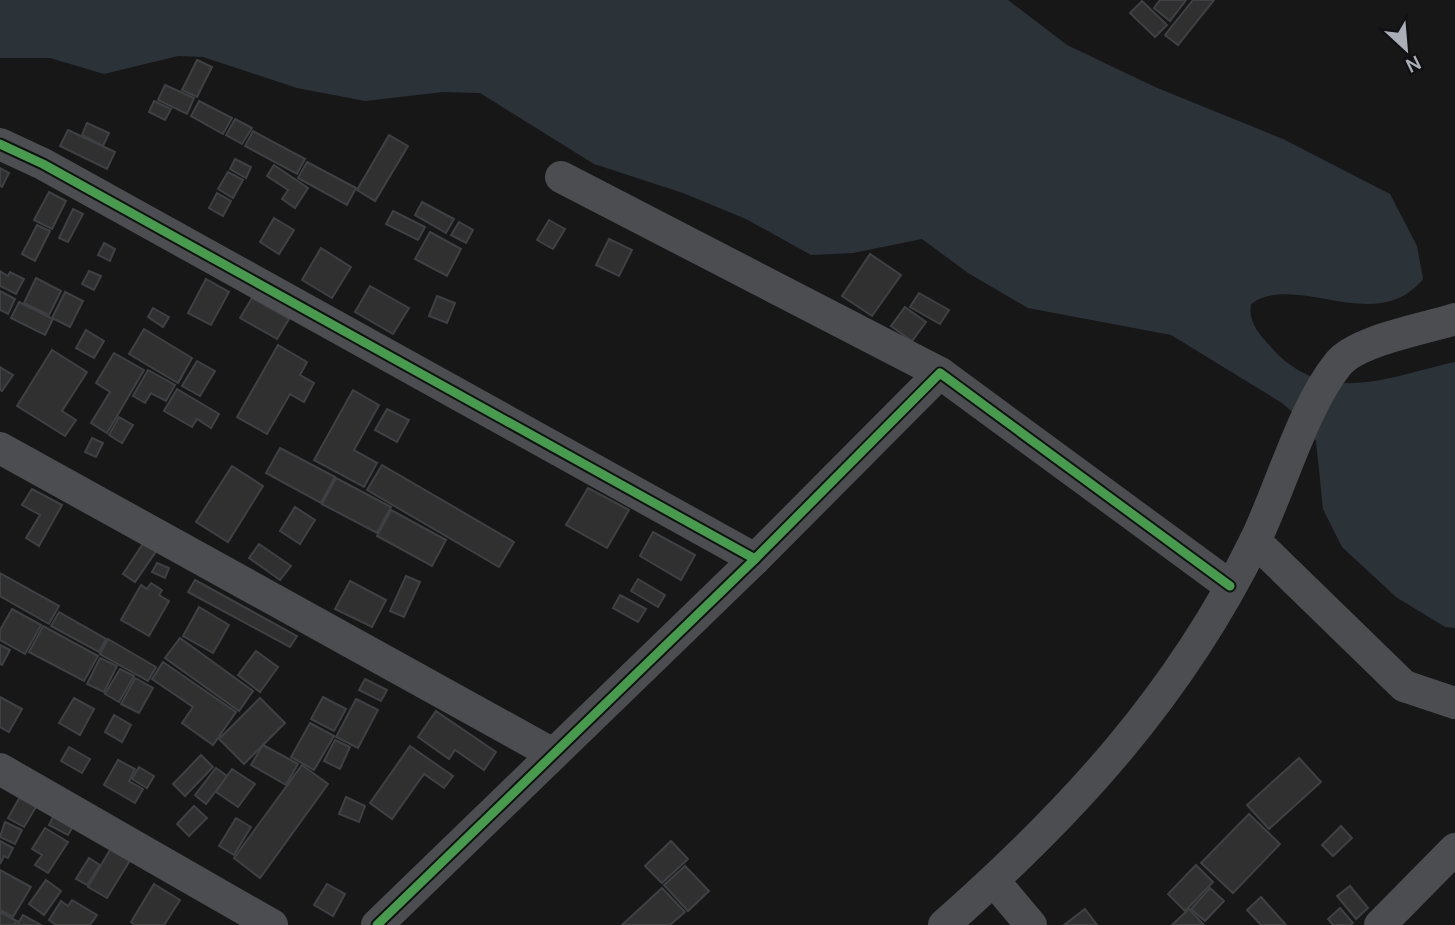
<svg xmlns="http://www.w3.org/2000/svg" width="1455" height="925" viewBox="0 0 1455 925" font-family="Manrope,sans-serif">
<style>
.water{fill:#2b3338}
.building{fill:#303031;stroke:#3f4043;stroke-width:2}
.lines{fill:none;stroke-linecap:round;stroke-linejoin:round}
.minor{stroke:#4b4d50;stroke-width:32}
.cycleway-casing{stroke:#111113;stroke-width:13}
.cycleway{stroke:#469c4c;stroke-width:9}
</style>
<rect width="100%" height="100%" fill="#171717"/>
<!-- water -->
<path class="water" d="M 0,0 L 1008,0 L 1067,45 L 1155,87 L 1283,139 L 1390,194 L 1417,246 L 1423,279 C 1376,337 1297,271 1251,304 C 1248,321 1258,333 1270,346 C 1324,408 1387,377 1455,362 L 1455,628 L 1445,627 L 1396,597 L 1342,547 L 1323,509 L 1316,441 L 1300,419 L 1282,403 L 1171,335 L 1028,308 L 968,273 L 922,239 L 853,253 L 811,255 L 746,219 L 683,193 L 594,164 L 480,93 L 443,92 L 365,101 L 297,88 L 203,57 L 178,56 L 104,74 L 50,58 L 0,58 Z"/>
<!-- building -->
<g class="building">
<polygon points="1160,0 1186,0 1170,21 1154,8"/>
<polygon points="1193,0 1214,0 1178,45 1165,35"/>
<polygon points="1142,1 1167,25 1155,37 1130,13"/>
<polygon points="197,60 212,67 197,97 182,90"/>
<polygon points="165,85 194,98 187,114 158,100"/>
<polygon points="154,101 171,109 165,120 149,112"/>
<polygon points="199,101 232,118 223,134 191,116"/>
<polygon points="235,119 252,128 242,144 226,135"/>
<polygon points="87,123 109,133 103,146 82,135"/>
<polygon points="68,130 115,152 107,169 60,146"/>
<polygon points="253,131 305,159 297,174 245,146"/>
<polygon points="389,135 408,146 375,201 357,190"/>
<polygon points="235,159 251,167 246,178 230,169"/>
<polygon points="307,162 356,188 347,205 298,178"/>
<polygon points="274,165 308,188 295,208 282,199 288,190 267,176"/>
<polygon points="0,168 9,173 2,187 0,186"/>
<polygon points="228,172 243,180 233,198 218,189"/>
<polygon points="49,192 66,201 52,229 34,220"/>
<polygon points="217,193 231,201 223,216 209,208"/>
<polygon points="422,202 454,219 446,233 415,215"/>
<polygon points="73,209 83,214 68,242 59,238"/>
<polygon points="393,211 425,227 418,240 386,224"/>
<polygon points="274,218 294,230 279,254 260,242"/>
<polygon points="549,220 565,229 553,249 537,240"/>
<polygon points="459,222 473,230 466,243 451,235"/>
<polygon points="37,225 50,231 35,261 22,254"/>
<polygon points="430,232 461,249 447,276 415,259"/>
<polygon points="609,239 632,250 619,276 596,265"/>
<polygon points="104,243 115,249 110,261 98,255"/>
<polygon points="321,248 351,267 332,298 302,280"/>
<polygon points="870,254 901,275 872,316 842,296"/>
<polygon points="0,271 8,276 10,272 24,279 16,294 0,286"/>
<polygon points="89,271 101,276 94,290 82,284"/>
<polygon points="36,278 61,291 49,315 24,303"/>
<polygon points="206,279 229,292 211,325 188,313"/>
<polygon points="370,286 409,308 393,334 355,312"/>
<polygon points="0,291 15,299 8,314 0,310"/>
<polygon points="65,292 83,301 70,327 52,318"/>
<polygon points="919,293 949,310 940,324 910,307"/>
<polygon points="437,296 455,303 447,323 429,316"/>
<polygon points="252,298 289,319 277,339 240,318"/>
<polygon points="19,302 53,319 45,335 11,318"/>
<polygon points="905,307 926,322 912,341 891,326"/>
<polygon points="153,308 169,317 163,327 148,317"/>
<polygon points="144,329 192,358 178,383 129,354"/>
<polygon points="86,330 104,341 94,358 76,348"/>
<polygon points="278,345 307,362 300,375 314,383 304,402 290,394 267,434 237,417"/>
<polygon points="52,350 87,372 62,411 76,420 65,436 17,406"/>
<polygon points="114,353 144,370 107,433 91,423 110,392 96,383"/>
<polygon points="197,361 215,371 200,396 182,386"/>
<polygon points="0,367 13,375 2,391 0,390"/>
<polygon points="148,370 175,385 166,401 151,393 145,403 133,396"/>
<polygon points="177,389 219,414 211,428 197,419 192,427 164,411"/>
<polygon points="353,390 379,405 354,450 377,463 364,487 314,460"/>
<polygon points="387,409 409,420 397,442 375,430"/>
<polygon points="119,417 133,425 122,443 109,435"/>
<polygon points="92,438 103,443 96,457 85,452"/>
<polygon points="280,448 335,477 321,503 266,473"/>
<polygon points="382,465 514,542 499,567 367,490"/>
<polygon points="232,466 263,486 228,542 196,522"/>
<polygon points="336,478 391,507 377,533 322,504"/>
<polygon points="588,488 629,510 607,548 566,525"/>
<polygon points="32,489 62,505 39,546 26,538 40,515 22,505"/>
<polygon points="295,507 315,520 300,544 280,531"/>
<polygon points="391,510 446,540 432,566 377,536"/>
<polygon points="653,532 695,555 681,580 640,556"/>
<polygon points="144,542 157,550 135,582 123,574"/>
<polygon points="259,544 291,566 280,580 249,558"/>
<polygon points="157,563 169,568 165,578 152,572"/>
<polygon points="0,573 59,606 49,624 0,596"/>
<polygon points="406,576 420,582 404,617 390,611"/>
<polygon points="638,579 665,595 658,607 631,591"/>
<polygon points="195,580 297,636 290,647 188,592"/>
<polygon points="350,581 386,600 372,627 335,609"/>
<polygon points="151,583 162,590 159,595 169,601 149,636 121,620 141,585 147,589"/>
<polygon points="620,595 646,609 638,622 613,608"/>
<polygon points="199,607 229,625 213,653 183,636"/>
<polygon points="12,609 41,625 25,654 0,640 0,630"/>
<polygon points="59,612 106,639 99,652 51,626"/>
<polygon points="43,626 98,656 84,681 29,652"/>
<polygon points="180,638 253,691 239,711 165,658"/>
<polygon points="108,639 156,667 148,681 100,654"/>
<polygon points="0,645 10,650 2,665 0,664"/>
<polygon points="256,651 278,667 260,692 238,675"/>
<polygon points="100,658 117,666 104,692 87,684"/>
<polygon points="163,662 236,712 213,745 182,723 193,707 152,679"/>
<polygon points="120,669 134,676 119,702 105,694"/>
<polygon points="135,678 153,688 139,713 121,704"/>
<polygon points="365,679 387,690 381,701 359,690"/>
<polygon points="0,697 22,709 9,732 0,727"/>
<polygon points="323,697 346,709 334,731 311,719"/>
<polygon points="74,698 94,709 80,735 59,723"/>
<polygon points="260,698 285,723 244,764 219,739"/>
<polygon points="356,699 378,710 358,748 336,737"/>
<polygon points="436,711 496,752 484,770 455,750 449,759 418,737"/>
<polygon points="114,715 131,725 122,742 105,732"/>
<polygon points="310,723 334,736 314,770 291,757"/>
<polygon points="335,740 350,747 340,769 324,761"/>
<polygon points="263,745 298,764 286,785 251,765"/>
<polygon points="410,746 453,776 444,788 424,774 392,819 370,803"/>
<polygon points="69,747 90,759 82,773 61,761"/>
<polygon points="201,755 213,767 185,796 173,784"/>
<polygon points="1299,758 1321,782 1269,829 1247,805"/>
<polygon points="118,760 135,769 129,781 143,789 135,803 104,785"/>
<polygon points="302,765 328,784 260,878 234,858"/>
<polygon points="139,767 154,776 147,788 132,779"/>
<polygon points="216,768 227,776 206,804 195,795"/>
<polygon points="232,769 255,784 238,807 216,792"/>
<polygon points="22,793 39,802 24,827 8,818"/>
<polygon points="346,797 365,806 359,822 339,814"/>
<polygon points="194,806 207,818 189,836 177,824"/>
<polygon points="55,813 75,823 68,835 49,825"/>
<polygon points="1249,814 1280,844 1233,893 1201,863"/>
<polygon points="236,818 251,827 234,855 219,846"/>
<polygon points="5,822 22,830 15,844 0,837"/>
<polygon points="1341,826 1352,838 1333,856 1322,845"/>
<polygon points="45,828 68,842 48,873 35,865 42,855 32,849"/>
<polygon points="0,841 13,848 8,858 4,856 0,864"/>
<polygon points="671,841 688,859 662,883 645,866"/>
<polygon points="113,845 132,857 107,898 88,887"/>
<polygon points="89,858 100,865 87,885 76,879"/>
<polygon points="1196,865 1213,882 1185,911 1168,894"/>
<polygon points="685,866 709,891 688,911 664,885"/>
<polygon points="0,870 31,887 13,917 0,910"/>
<polygon points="46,880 61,891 44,915 29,904"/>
<polygon points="154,884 180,900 164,925 135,925 131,922"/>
<polygon points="327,884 345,894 333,916 314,905"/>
<polygon points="1350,886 1368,908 1356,919 1337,896"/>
<polygon points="662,888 685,912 670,925 622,925"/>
<polygon points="1210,888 1224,901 1205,921 1191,909"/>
<polygon points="1261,897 1286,925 1261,925 1247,910"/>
<polygon points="72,900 97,915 90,925 56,925 49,920 61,901 68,906"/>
<polygon points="1340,908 1353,923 1351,925 1333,925 1328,919"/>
<polygon points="1085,909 1097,925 1064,925"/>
<polygon points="1189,909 1204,925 1172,925"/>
<polygon points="0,912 17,921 14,925 0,925"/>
<polygon points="23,915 41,925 17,925"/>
</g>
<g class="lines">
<!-- minor -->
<g class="minor">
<polyline points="0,144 43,164 755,559"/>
<polyline points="561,177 940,373"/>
<polyline points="0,448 553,754"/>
<polyline points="1255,541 1404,686 1455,703"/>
<polyline points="0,769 272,925"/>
<polyline points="994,881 1031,925"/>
<polyline points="377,925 755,559 940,373 1230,586"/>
<path d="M 944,925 C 1072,812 1179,696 1255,541 C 1280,490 1303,407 1338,364 C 1357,340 1425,329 1455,319"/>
<polyline points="1380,925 1455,849"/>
</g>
<defs>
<g id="cycleway">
<polyline points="0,144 43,164 755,559"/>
<polyline points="377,925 755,559 940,373 1230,586"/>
</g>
</defs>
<!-- cycleway casing -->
<use href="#cycleway" class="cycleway-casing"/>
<!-- cycleway -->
<use href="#cycleway" class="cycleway"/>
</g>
<!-- north arrow -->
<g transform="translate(1406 49) rotate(154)" stroke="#111113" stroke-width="5" paint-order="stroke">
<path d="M0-5L12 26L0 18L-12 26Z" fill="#a9aeb7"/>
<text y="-10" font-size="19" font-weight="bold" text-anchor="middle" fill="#a9aeb7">N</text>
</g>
</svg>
